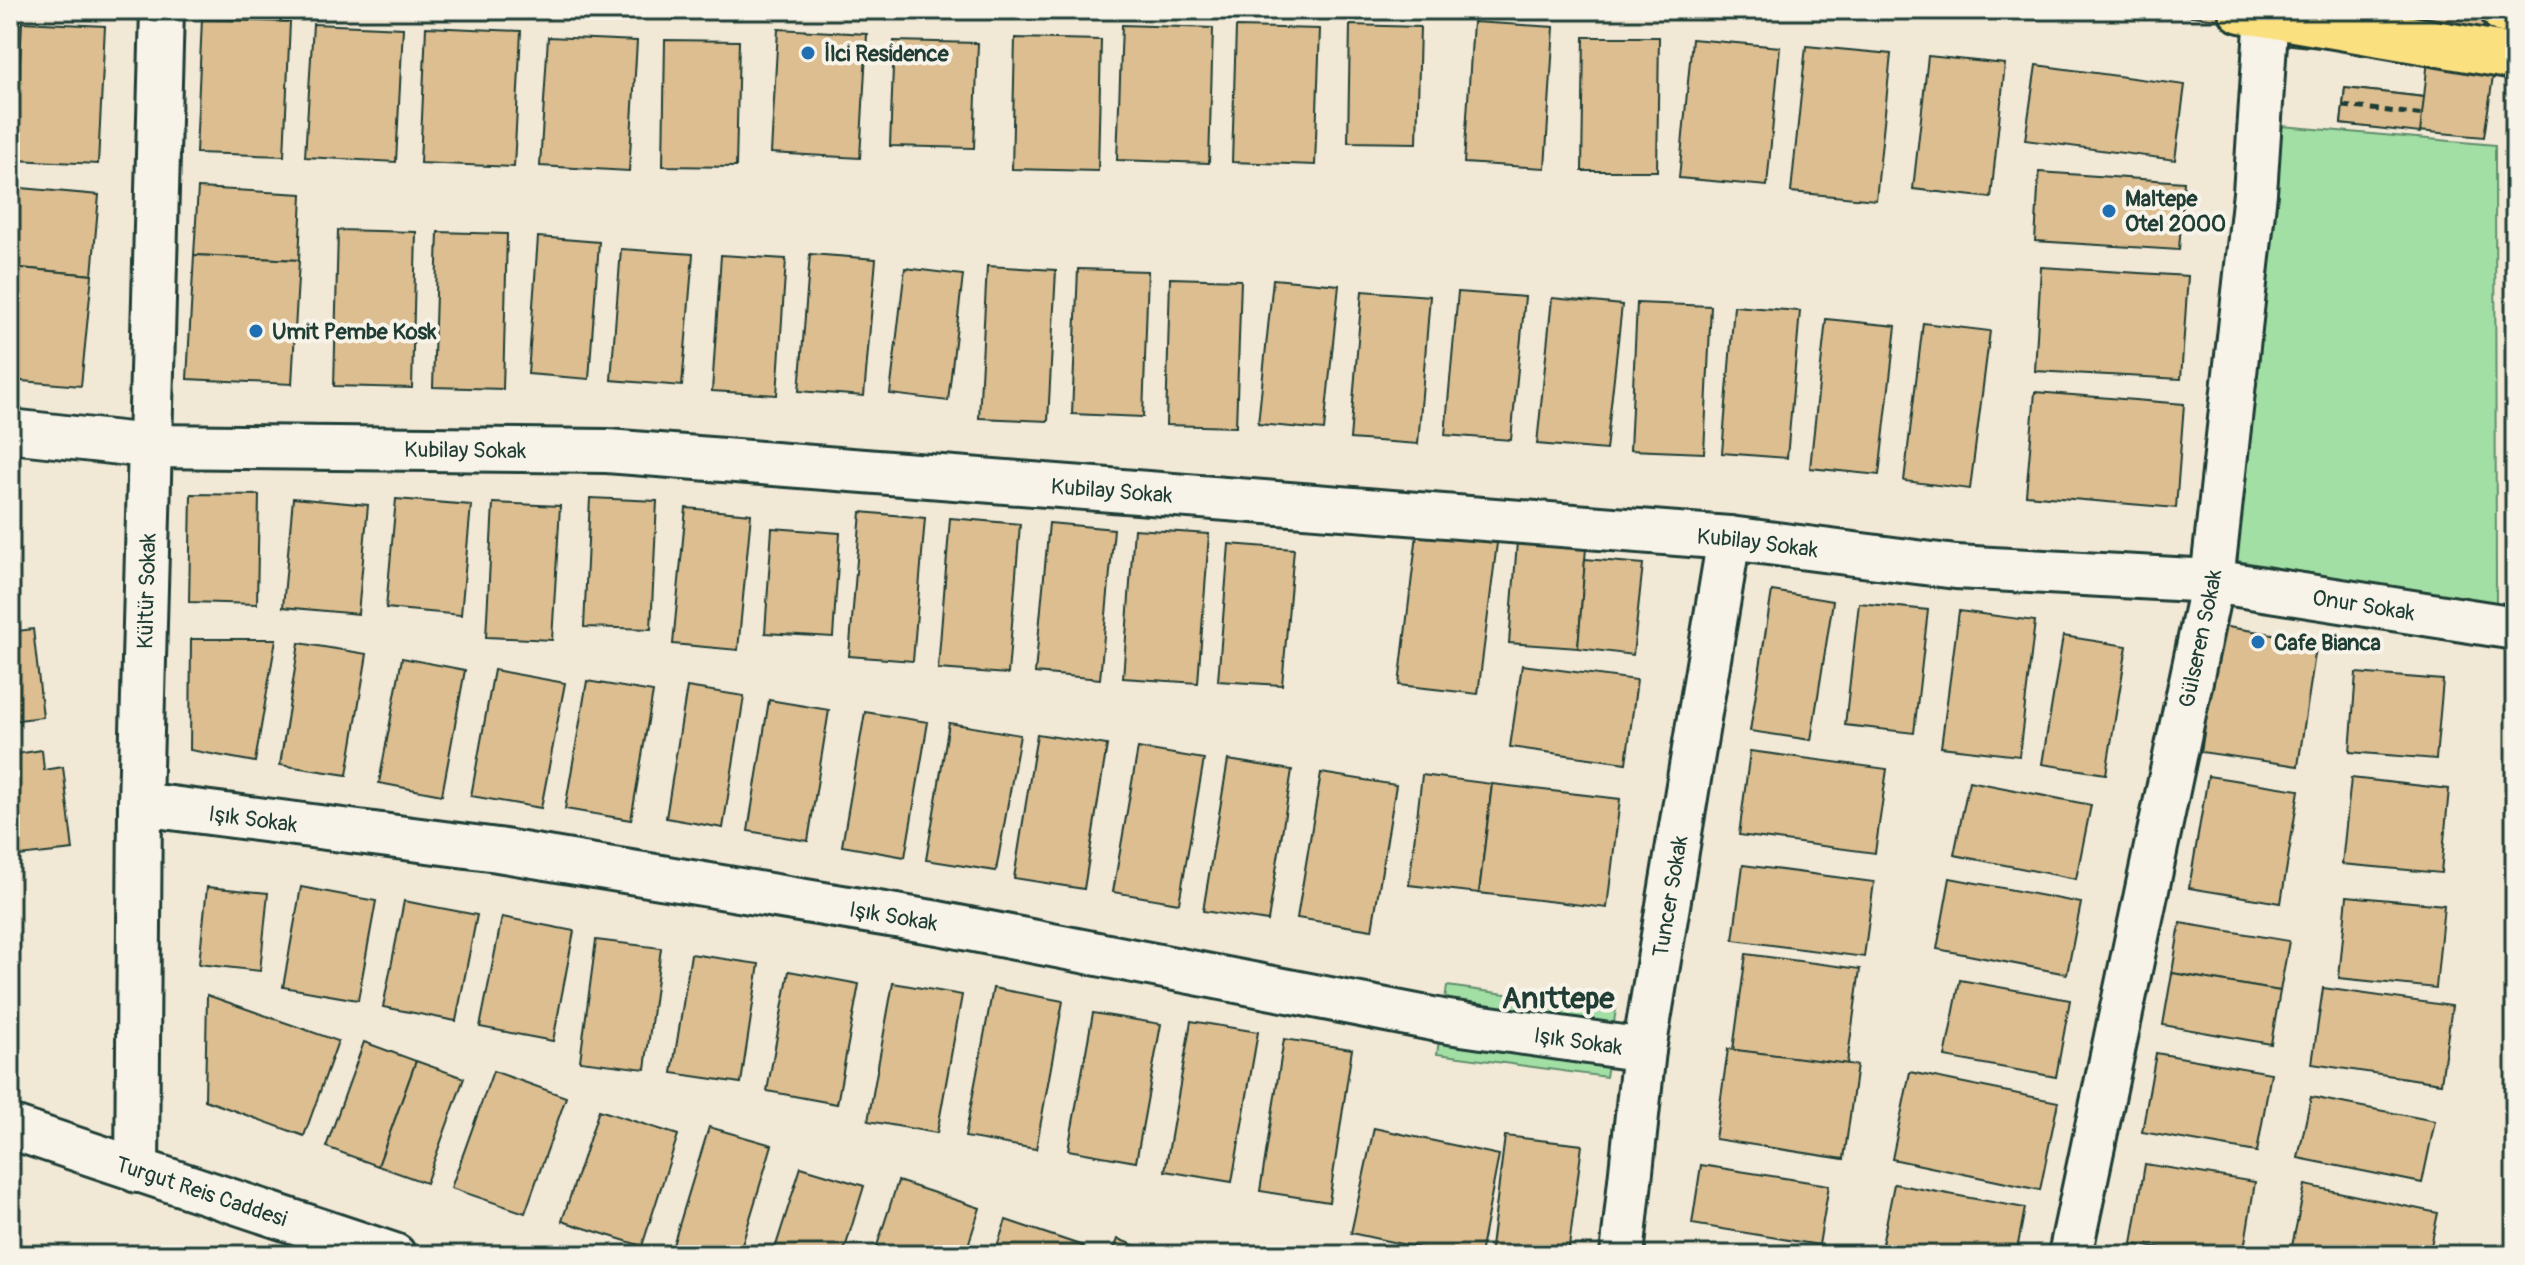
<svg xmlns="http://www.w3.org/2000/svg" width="2525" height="1265" viewBox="0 0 2525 1265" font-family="Pangolin,sans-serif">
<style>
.green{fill:#a2dfa5;stroke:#608e6c;stroke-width:2}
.building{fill:#ddbe90;stroke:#1f3d34;stroke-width:2}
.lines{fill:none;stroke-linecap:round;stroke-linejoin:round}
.street-casing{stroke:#1f3d34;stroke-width:48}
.primary-casing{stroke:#1f3d34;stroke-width:50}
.path{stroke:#1f3d34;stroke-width:5;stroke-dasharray:8 6;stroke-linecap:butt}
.street{stroke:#f7f3e8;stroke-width:42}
.primary{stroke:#fbe080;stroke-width:44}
.poi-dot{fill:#1f6fb2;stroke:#f7f3e8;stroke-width:3}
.labels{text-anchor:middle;stroke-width:8;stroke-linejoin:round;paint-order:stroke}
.poi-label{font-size:22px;font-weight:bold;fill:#1f3d34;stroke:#f7f3e8;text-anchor:start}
.street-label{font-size:22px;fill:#1f3d34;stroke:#f7f3e8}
.district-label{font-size:30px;font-weight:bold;fill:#1f3d34;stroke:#f7f3e8}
</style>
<rect width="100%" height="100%" fill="#f2e8d6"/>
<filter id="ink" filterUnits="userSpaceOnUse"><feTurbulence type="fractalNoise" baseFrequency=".0125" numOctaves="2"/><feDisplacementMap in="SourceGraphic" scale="16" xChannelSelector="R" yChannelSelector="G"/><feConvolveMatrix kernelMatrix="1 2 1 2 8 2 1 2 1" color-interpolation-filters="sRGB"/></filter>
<g filter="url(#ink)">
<!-- green -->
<g class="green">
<polygon points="2282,126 2495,145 2496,604 2237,561"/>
<polygon points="1447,986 1616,1009 1606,1077 1437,1054"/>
</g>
<!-- building -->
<g class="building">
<polygon points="2140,10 2503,10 2484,137 2341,124 2345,88 2424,97 2428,59 2253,41 2218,19"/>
<polygon points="202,19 290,22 284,156 196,153"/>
<polygon points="22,22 105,26 98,164 15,160"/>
<polygon points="1473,22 1554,27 1545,168 1464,163"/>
<polygon points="313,24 403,28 396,162 305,157"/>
<polygon points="1122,25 1213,28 1209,163 1117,160"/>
<polygon points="1350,25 1420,27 1417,143 1348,142"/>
<polygon points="426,27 521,31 514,167 420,163"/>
<polygon points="1236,27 1320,29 1315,165 1232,162"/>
<polygon points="778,29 867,34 860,158 771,153"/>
<polygon points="548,37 637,41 629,171 540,166"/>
<polygon points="1584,37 1659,37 1657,171 1582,171"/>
<polygon points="1015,38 1101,40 1098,171 1012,169"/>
<polygon points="1692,39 1780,47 1767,186 1679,178"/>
<polygon points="665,40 739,41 736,167 663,166"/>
<polygon points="894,41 978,43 974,148 890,146"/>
<polygon points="1806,46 1891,54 1876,200 1791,192"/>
<polygon points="1928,56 2005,64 1991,198 1913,189"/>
<polygon points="2036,65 2185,85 2175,160 2025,140"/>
<polygon points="2345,88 2424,97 2420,133 2341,124"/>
<polygon points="2039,172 2184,182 2179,250 2035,241"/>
<polygon points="10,187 99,195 92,275 10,267"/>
<polygon points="198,188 302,194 299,260 194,255"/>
<polygon points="338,230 416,232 412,388 334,386"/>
<polygon points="438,232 507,234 503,389 433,387"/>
<polygon points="538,237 599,242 589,379 528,374"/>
<polygon points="621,249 693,254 682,386 611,380"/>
<polygon points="810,254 876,259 864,396 799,391"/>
<polygon points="194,255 299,260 292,384 187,379"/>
<polygon points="721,255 786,259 777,395 712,391"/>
<polygon points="987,266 1056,270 1048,421 979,418"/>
<polygon points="10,267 92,275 81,386 10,380"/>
<polygon points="2041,267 2188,276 2181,379 2035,371"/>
<polygon points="905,268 963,275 948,401 890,394"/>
<polygon points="1078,269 1148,271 1143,417 1072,414"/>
<polygon points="1170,278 1241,280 1236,427 1166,425"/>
<polygon points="1273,279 1339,285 1324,430 1258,424"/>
<polygon points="1362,291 1430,296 1418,444 1350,439"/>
<polygon points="1458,292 1525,297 1511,440 1445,435"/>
<polygon points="1552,298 1622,305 1606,450 1537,444"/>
<polygon points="1637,303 1711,306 1704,453 1630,450"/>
<polygon points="1734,306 1800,311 1787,458 1722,453"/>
<polygon points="1826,319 1896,326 1879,475 1810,468"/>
<polygon points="1923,323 1990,331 1970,489 1904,481"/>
<polygon points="2035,392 2184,404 2176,508 2026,495"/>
<polygon points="191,494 259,495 257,604 189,602"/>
<polygon points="293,498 368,505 358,614 283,607"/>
<polygon points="590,498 657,501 651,629 584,627"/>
<polygon points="396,499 471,505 461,615 386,608"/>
<polygon points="493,503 560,506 552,640 486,637"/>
<polygon points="686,508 751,514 738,650 673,644"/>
<polygon points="10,509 16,564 10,565"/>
<polygon points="861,512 925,518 913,661 849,656"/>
<polygon points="950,518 1020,524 1008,674 938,669"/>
<polygon points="1049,523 1114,529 1100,679 1035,673"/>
<polygon points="772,528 840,533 833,637 765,633"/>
<polygon points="1134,529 1209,534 1198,683 1123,678"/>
<polygon points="1417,534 1497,543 1478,694 1399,685"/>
<polygon points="1517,542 1586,548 1578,648 1509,643"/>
<polygon points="1229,544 1294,549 1282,685 1218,681"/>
<polygon points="1585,559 1643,564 1633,655 1578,648"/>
<polygon points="1772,591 1833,601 1811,740 1750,731"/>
<polygon points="1859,603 1928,610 1914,733 1845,725"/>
<polygon points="1959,611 2035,621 2019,756 1941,747"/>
<polygon points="2221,626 2317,641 2298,766 2201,752"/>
<polygon points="33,629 43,717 10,721 10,632"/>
<polygon points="2063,636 2127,646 2106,774 2042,764"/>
<polygon points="191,639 276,639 255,762 190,750"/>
<polygon points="299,643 367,654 347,775 280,765"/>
<polygon points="402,658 465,670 442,795 379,783"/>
<polygon points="1522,665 1637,680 1626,763 1510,747"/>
<polygon points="494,670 565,683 541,808 471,796"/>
<polygon points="2356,673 2443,680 2436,759 2350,752"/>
<polygon points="587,681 653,692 631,820 565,809"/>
<polygon points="687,687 744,696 723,828 666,818"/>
<polygon points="769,700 829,710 808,841 748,831"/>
<polygon points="865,712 928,722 905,857 842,846"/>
<polygon points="949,723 1020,735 996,871 926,860"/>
<polygon points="1037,734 1107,745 1084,889 1014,878"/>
<polygon points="1138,748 1204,759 1179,903 1113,892"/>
<polygon points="42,750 44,770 63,767 73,850 10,857 10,755"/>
<polygon points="1750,751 1887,769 1875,853 1739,835"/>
<polygon points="1228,760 1292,770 1268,921 1203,911"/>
<polygon points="1321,773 1396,785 1372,930 1297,918"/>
<polygon points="1422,775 1492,784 1479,893 1409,885"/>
<polygon points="2208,776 2299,790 2281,903 2189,888"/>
<polygon points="2351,778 2449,789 2441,873 2342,864"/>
<polygon points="1969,781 2091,805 2076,879 1954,855"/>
<polygon points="1492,784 1620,799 1607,908 1479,893"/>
<polygon points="1743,865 1874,882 1864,957 1733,940"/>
<polygon points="1950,878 2081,903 2067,974 1937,949"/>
<polygon points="207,887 268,893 260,971 199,964"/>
<polygon points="301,887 376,901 358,1000 283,987"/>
<polygon points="2347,896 2444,905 2436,988 2339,978"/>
<polygon points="404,901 477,915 456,1021 383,1007"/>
<polygon points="502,917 574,931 553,1041 480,1027"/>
<polygon points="2180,923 2289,941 2280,991 2172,973"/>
<polygon points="596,940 661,948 645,1069 580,1061"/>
<polygon points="691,954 759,964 741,1083 672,1073"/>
<polygon points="1746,954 1860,969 1847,1064 1733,1050"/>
<polygon points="789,971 859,984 837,1104 767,1091"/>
<polygon points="2172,973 2280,991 2271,1044 2163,1025"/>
<polygon points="1960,980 2070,1000 2056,1077 1945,1057"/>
<polygon points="893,983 962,995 937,1133 868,1121"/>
<polygon points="993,988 1063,1001 1036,1149 965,1137"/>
<polygon points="2323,988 2452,1006 2441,1083 2312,1064"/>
<polygon points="207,995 338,1041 304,1136 205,1100"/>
<polygon points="1093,1013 1161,1024 1136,1162 1068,1150"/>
<polygon points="1191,1021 1258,1032 1232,1182 1165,1171"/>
<polygon points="1284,1039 1352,1049 1329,1202 1260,1191"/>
<polygon points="364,1042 416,1061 378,1166 326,1147"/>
<polygon points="1728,1049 1857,1065 1844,1159 1715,1139"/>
<polygon points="2156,1053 2271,1073 2257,1152 2142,1132"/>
<polygon points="416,1061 464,1078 426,1183 378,1166"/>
<polygon points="493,1071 566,1097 525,1213 451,1188"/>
<polygon points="1910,1072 2058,1102 2040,1190 1892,1159"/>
<polygon points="2311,1097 2435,1121 2422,1183 2298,1158"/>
<polygon points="599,1110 678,1135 642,1246 562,1221"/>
<polygon points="709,1127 772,1145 739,1255 670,1255"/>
<polygon points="1374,1128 1499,1155 1480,1255 1452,1255 1351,1233"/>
<polygon points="1505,1136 1582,1145 1568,1255 1490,1255"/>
<polygon points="2145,1164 2255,1182 2243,1255 2202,1255 2132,1244"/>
<polygon points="1701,1165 1829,1185 1819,1245 1692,1224"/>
<polygon points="801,1167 864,1186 843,1255 773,1255"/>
<polygon points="898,1181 980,1208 965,1255 874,1255"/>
<polygon points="1894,1184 2025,1208 2016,1255 1880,1255"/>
<polygon points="2305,1185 2438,1213 2429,1255 2290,1255"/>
<polygon points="1006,1220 1083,1246 1080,1255 994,1255"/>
<polygon points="1118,1239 1159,1255 1112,1255"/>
</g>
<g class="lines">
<defs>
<g id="street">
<path id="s1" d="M 10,431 L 148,446 L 607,451 L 1729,538 L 1956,567 L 2212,581 L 2515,628"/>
<path id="s2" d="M 140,804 L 498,850 L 938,923 L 1448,1022 L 1644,1050"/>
<path id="s3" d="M 10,1127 L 394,1255"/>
<path id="s4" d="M 137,1171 L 140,804 L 162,10"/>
<path id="s5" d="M 1622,1255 L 1644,1050 L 1729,538"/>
<path id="s6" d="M 2070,1255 L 2212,581 L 2255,193 L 2267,13"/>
</g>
<g id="primary">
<polyline points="2241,10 2515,57"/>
<polyline points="2503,10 2515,12"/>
</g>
</defs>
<!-- street casing -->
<use href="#street" class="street-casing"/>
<!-- primary casing -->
<use href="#primary" class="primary-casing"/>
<!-- path -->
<polyline class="path" points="2343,106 2426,115"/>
<!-- street -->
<use href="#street" class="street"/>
<!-- primary -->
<use href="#primary" class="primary"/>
</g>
</g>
<!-- markers -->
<g class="poi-dot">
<circle cx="808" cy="53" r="8"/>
<circle cx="2109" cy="211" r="8"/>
<circle cx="256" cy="331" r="8"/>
<circle cx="2258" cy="642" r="8"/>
</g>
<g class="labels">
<!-- poi labels -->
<g class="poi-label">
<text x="824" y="61">İlci Residence</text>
<text x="2125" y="206">Maltepe<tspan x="2125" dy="25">Otel 2000</tspan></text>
<text x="272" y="339">Umit Pembe Kosk</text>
<text x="2274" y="650">Cafe Bianca</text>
</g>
<!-- street labels -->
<g class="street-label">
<text dy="8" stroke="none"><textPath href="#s1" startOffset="456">Kubilay Sokak</textPath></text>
<text dy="8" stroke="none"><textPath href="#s1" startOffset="1104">Kubilay Sokak</textPath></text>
<text dy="8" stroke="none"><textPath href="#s1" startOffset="1752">Kubilay Sokak</textPath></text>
<text dy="8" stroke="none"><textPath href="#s4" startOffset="580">Kültür Sokak</textPath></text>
<text dy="8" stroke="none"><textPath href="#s1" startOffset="2362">Onur Sokak</textPath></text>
<text dy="8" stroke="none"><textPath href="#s6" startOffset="630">Gülseren Sokak</textPath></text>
<text dy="8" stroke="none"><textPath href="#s2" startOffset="114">Işık Sokak</textPath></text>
<text dy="8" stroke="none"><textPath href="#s5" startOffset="362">Tuncer Sokak</textPath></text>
<text dy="8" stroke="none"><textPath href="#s2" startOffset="762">Işık Sokak</textPath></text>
<text dy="8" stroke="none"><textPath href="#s2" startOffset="1458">Işık Sokak</textPath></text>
<text dy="8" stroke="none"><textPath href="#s3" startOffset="202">Turgut Reis Caddesi</textPath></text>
</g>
<!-- district labels -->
<g class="district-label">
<text x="1558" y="1008">Anıttepe</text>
</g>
</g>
<!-- margin -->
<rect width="2525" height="1265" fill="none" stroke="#f7f3e8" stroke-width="40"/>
<rect x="20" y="20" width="2485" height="1225" fill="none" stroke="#1f3d34" stroke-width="3" filter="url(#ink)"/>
</svg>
